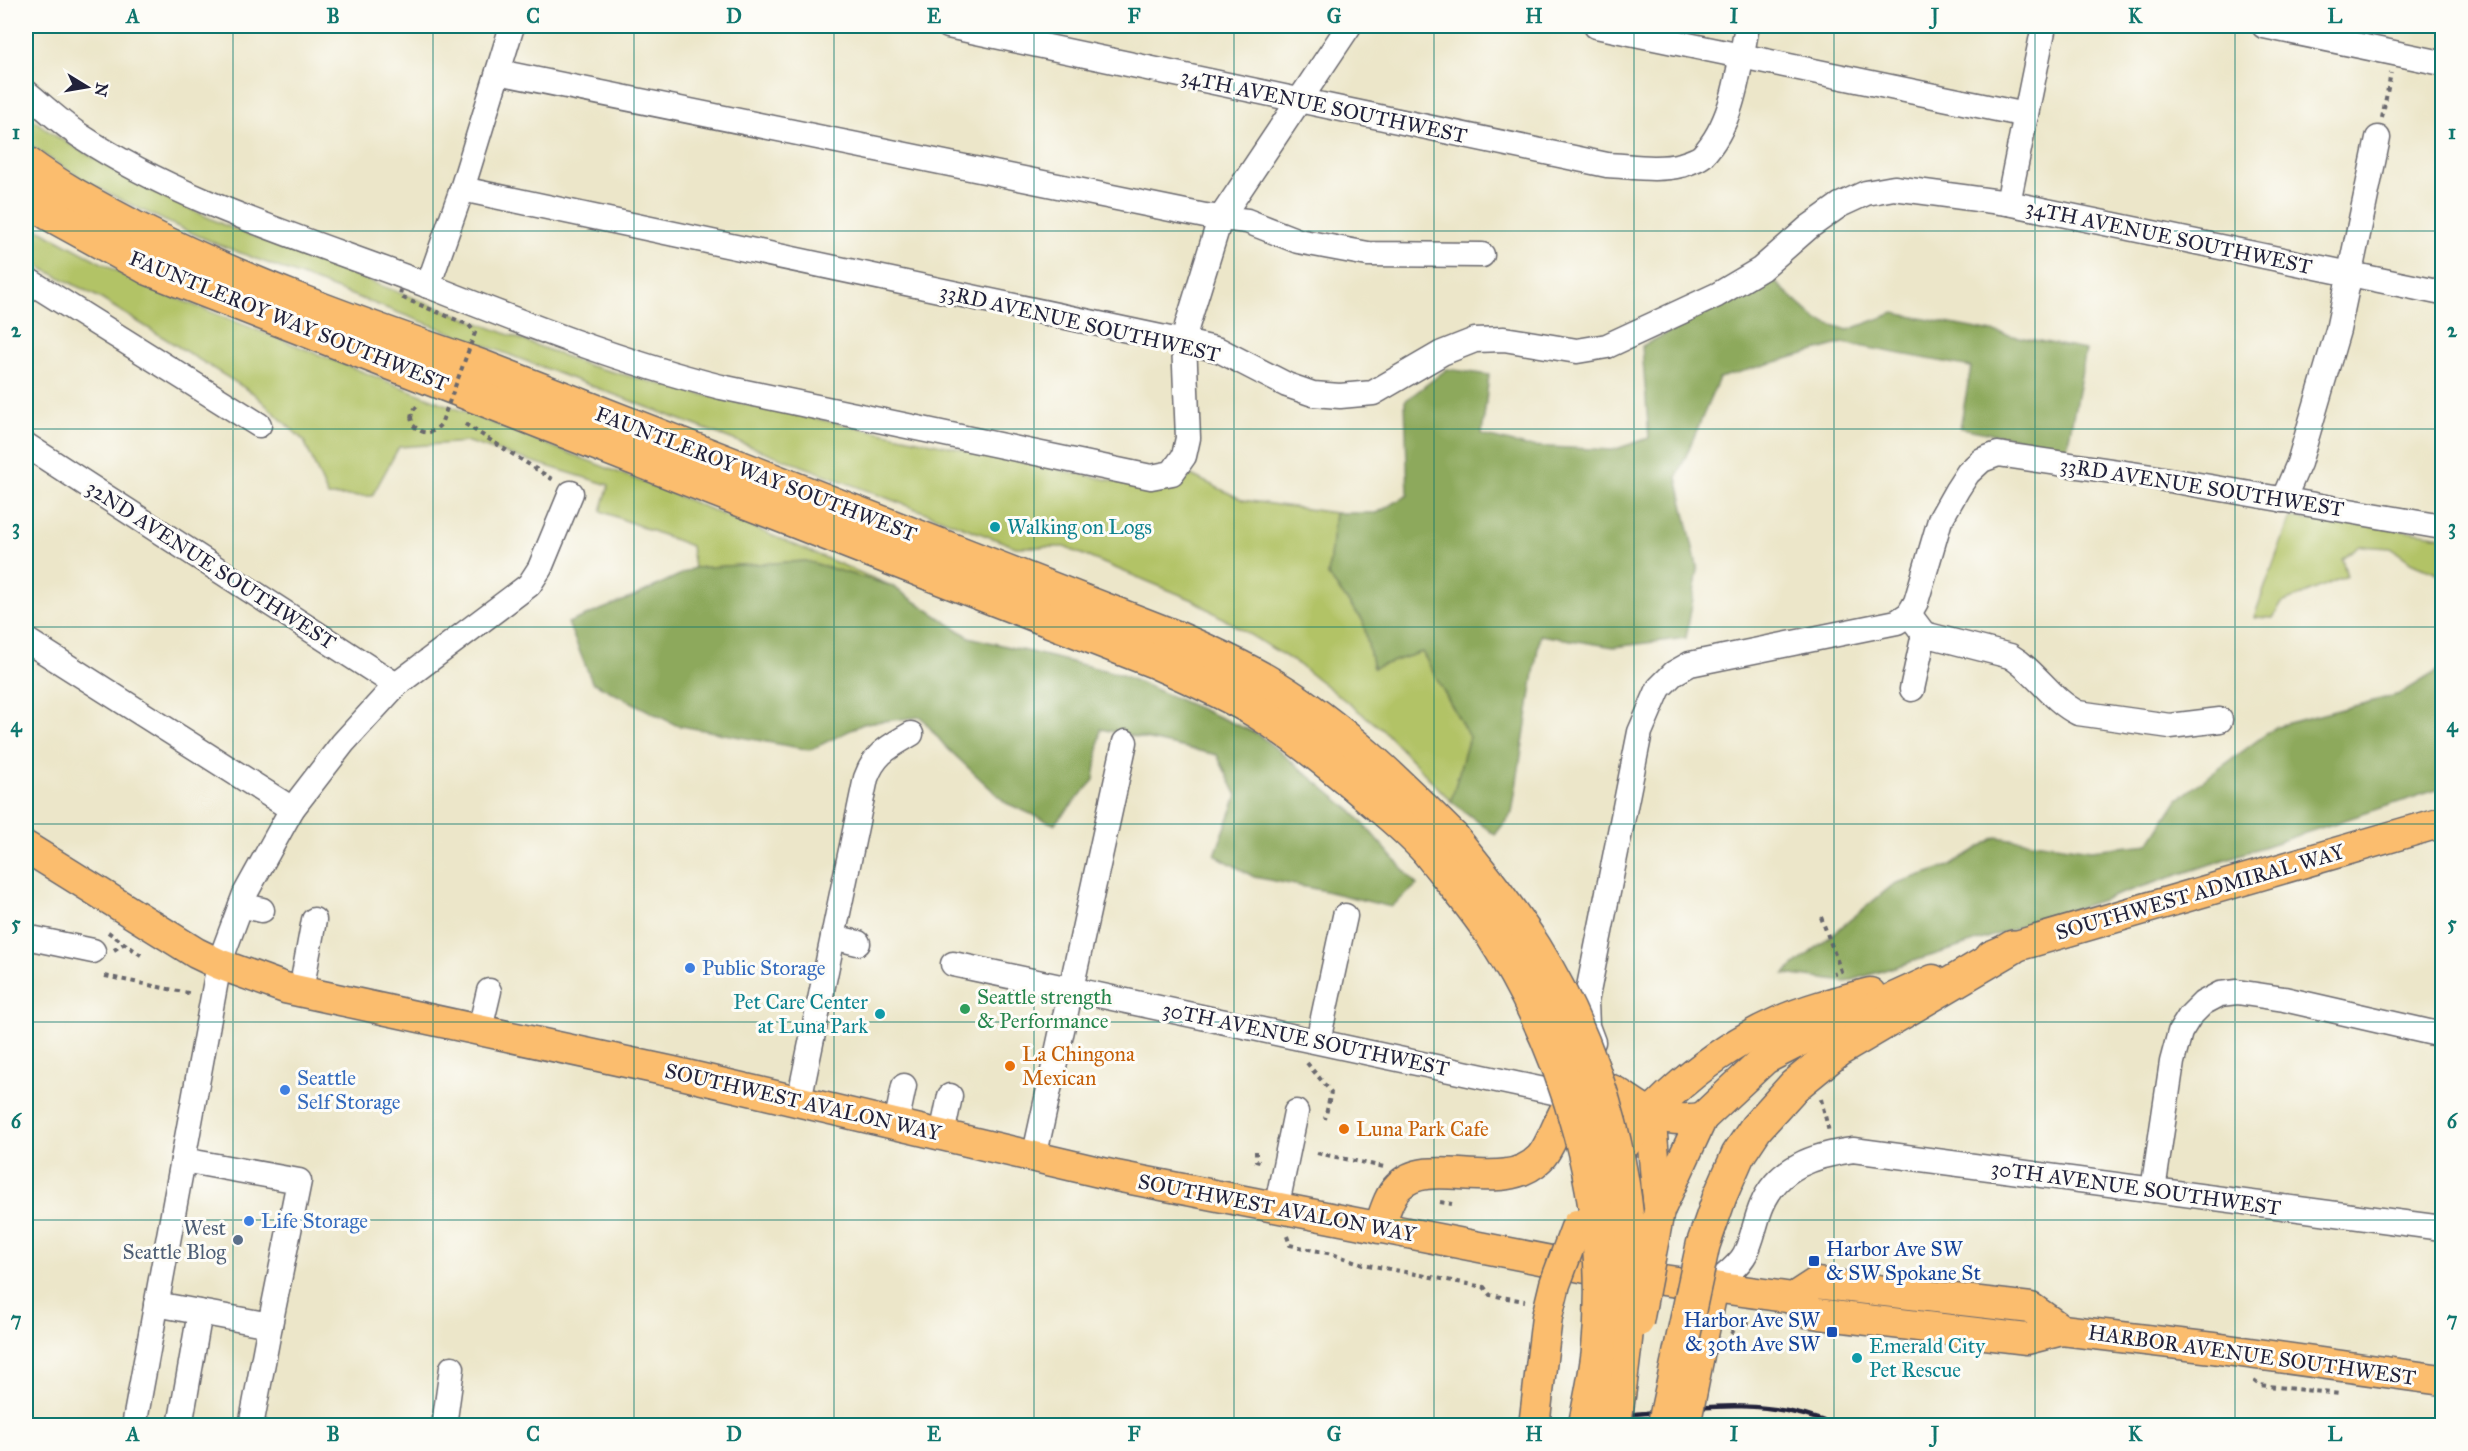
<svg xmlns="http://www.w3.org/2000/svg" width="2468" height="1451" viewBox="0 0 2468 1451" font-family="'IM FELL Great Primer',serif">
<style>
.green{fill:#b2c366;stroke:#6a7250;stroke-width:1.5}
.forest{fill:#8da95b;stroke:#58664b;stroke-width:1.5}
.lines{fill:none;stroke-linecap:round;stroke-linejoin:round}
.minor-casing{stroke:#69676d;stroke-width:27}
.major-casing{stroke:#69676d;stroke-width:33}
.highway-casing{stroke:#69676d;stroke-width:36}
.path{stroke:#69676d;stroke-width:4;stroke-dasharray:4.5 4.5;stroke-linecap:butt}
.minor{stroke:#fff;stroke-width:24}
.major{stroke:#fbbd6e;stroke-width:30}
.highway{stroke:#fbbd6e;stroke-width:33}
.rail{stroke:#22223b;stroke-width:4.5}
.major-bridge-casing{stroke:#69676d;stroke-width:33;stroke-linecap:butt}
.highway-bridge-casing{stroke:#69676d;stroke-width:36;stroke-linecap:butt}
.path-bridge{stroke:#69676d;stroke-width:4;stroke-dasharray:4.5 4.5;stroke-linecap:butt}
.major-bridge{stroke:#fbbd6e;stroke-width:30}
.highway-bridge{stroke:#fbbd6e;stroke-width:33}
.grid{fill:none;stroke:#0f766e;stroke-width:1.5;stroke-opacity:0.55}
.culture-dot{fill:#0f9aa8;stroke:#fdfcf7;stroke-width:2}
.shop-dot{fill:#3f7fe0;stroke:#fdfcf7;stroke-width:2}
.leisure-dot{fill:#2e9e5b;stroke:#fdfcf7;stroke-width:2}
.food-dot{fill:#e8710a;stroke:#fdfcf7;stroke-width:2}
.service-dot{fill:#5c6f8a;stroke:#fdfcf7;stroke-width:2}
.transit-dot{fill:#1a4fb4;stroke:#fdfcf7;stroke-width:2}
.labels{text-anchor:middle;stroke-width:6;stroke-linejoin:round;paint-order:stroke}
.street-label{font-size:21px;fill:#22223b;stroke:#fdfcf7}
.culture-label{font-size:21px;fill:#0d838f;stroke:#fdfcf7;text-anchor:start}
.shop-label{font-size:21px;fill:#366cbe;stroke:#fdfcf7;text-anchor:start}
.leisure-label{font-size:21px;fill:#27864d;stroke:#fdfcf7;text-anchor:start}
.food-label{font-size:21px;fill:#c56008;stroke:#fdfcf7;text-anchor:start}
.service-label{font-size:21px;fill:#4e5e75;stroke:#fdfcf7;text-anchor:end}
.transit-label{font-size:21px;fill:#164399;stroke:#fdfcf7;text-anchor:start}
.neatline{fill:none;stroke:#0f766e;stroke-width:2}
.grid-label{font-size:20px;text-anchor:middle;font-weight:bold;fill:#0f766e}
</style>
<rect width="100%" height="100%" fill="#fdfcf7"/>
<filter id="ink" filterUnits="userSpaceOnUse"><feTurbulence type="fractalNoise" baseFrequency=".0167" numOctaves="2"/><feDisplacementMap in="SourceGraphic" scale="12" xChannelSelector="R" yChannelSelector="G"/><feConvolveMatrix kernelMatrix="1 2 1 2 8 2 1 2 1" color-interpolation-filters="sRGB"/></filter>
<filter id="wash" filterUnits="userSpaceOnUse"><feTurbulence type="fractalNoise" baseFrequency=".008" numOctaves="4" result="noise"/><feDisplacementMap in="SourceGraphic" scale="24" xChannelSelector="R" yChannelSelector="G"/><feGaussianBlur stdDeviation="1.35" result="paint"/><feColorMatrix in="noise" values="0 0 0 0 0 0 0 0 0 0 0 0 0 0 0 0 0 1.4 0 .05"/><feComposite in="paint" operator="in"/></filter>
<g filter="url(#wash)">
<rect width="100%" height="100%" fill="#ece6c9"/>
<!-- green -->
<g class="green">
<path d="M 26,114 L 54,135 L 148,189 L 224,225 L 590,366 L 699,394 L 1147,488 L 1175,489 L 1191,475 L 1243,500 L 1335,513 L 1328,576 L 1363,621 L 1373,668 L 1422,652 L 1469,737 L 1451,801 L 1383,730 L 1298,664 L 1193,600 L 1064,547 L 1016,547 L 217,244 C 150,215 84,185 26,142 Z"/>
<polygon points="26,220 40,230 143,285 688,500 892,586 806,561 694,568 691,546 601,511 609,485 468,442 399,447 372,496 328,496 304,441 253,393 98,297 26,260"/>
<polygon points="2290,518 2390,528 2442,536 2442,575 2411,562 2391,548 2360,546 2342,559 2347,576 2282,603 2273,618 2254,617"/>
</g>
<!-- forest -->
<g class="forest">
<polygon points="1772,279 1817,320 1848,330 1894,313 2086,350 2067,448 1960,428 1971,367 1843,343 1719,378 1677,477 1698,570 1686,638 1614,647 1540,635 1512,813 1495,835 1451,801 1469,737 1422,652 1373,668 1363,621 1328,576 1335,513 1377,513 1408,495 1405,401 1447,369 1489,375 1482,435 1526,446 1613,450 1649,438 1642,346"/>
<polygon points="806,561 892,586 969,637 1120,674 1258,734 1353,812 1417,885 1391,907 1321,890 1254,877 1215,855 1237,796 1217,755 1101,729 1094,780 1054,824 1006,803 944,745 921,717 865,723 810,750 676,725 592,682 568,623 633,597 694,568"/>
<polygon points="2442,668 2442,788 1953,949 1846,982 1784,974 1894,884 1949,866 1996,837 2091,850 2149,844 2178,799 2277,726 2400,694"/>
</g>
</g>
<g filter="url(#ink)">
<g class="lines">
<defs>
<g id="minor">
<path d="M 948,26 L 1607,165 C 1630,166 1658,171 1681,165 C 1687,163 1697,160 1702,156 C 1734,123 1739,68 1747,26"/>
<polyline points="1596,26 2026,115"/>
<polyline points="2264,26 2442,63"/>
<polyline points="498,72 1205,216 1247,221 1298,241 1368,254 1482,255"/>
<path d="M 26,92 C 43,106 60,122 79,135 C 183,204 313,241 429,286 C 525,324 621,362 721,387 L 1151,477 L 1172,473 L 1184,456 L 1188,438 L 1184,342 L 1187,326 L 1220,219 L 1349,26"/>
<polyline points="462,189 1184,342 1219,350 1287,385 1313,394 1340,396 1373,393 1442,353 1475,340 1504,339 1577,351 1607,346 1717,295 1761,269 1809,227 1840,205 1866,193 1894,188 2008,203 2442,293"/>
<polyline points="2008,203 2044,26"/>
<polyline points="26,279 259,425"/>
<polyline points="428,286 462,189 512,26"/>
<polyline points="26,445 396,685"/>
<polyline points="2283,500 2299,463 2338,330 2378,138"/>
<path d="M 1909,614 L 1924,634 L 2010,656 C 2036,671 2051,700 2078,713 L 2170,726 L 2220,720"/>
<polyline points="26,640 292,809"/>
<polyline points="1912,689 1924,634"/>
<polyline points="241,905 262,910"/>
<polyline points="26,937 93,951"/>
<polyline points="833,937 858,943"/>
<polyline points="953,964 1572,1096"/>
<polyline points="301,991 314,920"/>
<polyline points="480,1029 489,991"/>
<polyline points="1318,1041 1345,916"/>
<polyline points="1593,1042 1587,1026 1586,1002 1640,732 1659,688 1674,673 1690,664 1897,622 1909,614 1916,602 1940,520 1957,490 1968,473 1982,460 1998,454 2152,477 2442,527"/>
<path d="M 799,1101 L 866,778 C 875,753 889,747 911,734"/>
<polyline points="896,1124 904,1086"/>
<polyline points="942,1135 950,1096"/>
<polyline points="1034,1158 1125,742"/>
<polyline points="2153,1190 2172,1062 2180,1032 2190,1016 2203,1003 2220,994 2237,992 2284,999 2442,1035"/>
<polyline points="1276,1209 1296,1112"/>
<path d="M 1713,1287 C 1722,1277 1739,1266 1745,1254 C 1753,1239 1755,1221 1762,1205 C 1778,1167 1815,1155 1853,1150 L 2442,1228"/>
<polyline points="156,1304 270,1325 299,1181 183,1160"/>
<polyline points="134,1426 219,964 245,894 292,809 343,743 396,685 529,585 540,568 571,493"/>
<polyline points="180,1426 200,1312"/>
<polyline points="251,1426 270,1325"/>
<polyline points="444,1426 452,1368"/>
</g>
<g id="major">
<polyline points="26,847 196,953 219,964 285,988 673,1072 1116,1176 1612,1273 1793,1298 1816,1283 2031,1308 2062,1330"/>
<polyline points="1991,956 2013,947 2442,822"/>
<polyline points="1650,1114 1659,1211"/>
<path d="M 1607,1172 C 1642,1109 1713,1051 1778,1022 C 1807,1009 1839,1001 1870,993"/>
<polyline points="1659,1211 1702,1118 1765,1059 1810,1036 1933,980"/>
<path d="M 1379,1228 C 1384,1215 1388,1197 1398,1187 C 1429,1153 1503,1197 1540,1158 C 1557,1140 1565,1088 1591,1086 C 1612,1084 1630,1103 1648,1112 C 1662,1120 1686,1120 1702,1118"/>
<polyline points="1793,1298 1805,1312 1834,1316 2027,1339 2062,1330 2213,1348 2442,1380"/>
<polyline points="1699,1355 1713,1287"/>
</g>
<g id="highway">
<path d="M 26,163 C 59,188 98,208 135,228 C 245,284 363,326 480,366 L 1175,637 C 1209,652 1243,667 1274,686 C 1341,727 1398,783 1453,838"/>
<path d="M 26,198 L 50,214 L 150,269 L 1156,662 C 1189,677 1224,692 1256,711 C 1296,736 1333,766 1369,797 C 1389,814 1409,830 1427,850"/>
<polyline points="1720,1196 1738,1155 1756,1128 1794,1086 1838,1050 2013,947"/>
</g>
</defs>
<!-- minor casing -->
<use href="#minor" class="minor-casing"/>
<!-- major casing -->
<use href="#major" class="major-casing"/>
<!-- highway casing -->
<use href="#highway" class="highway-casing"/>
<!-- path -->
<g class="path">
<polyline points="2382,118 2391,73"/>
<polyline points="411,418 412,412 419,404"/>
<polyline points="465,424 555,481"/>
<polyline points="1821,917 1841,971 1834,973"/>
<polyline points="108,932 141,955"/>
<polyline points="114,950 128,941"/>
<polyline points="105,976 193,994"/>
<polyline points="1307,1063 1331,1092 1325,1119"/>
<polyline points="1821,1099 1829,1132"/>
<polyline points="1256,1151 1256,1161 1263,1163"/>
<polyline points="1317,1153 1384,1167"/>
<polyline points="1440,1202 1452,1204"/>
<polyline points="1287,1236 1290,1245 1332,1254 1363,1264 1484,1287 1490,1295 1525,1301"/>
<path d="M 1731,1334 C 1743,1317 1763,1323 1782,1325"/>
<polyline points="2254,1381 2259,1385 2340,1394"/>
</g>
<!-- minor -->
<use href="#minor" class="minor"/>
<!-- major -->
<use href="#major" class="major"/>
<!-- highway -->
<use href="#highway" class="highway"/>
<!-- rail -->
<path class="rail" d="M 1556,1426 C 1586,1418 1616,1416 1646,1413 C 1711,1405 1774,1399 1836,1426"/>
<defs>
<g id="major-bridge">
<polyline points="1638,1322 1659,1211"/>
<polyline points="1534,1426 1547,1317 1555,1284 1577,1225"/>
<polyline points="1685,1426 1699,1355"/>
</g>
<g id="highway-bridge">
<path d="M 1453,838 C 1482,874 1510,909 1535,948 C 1600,1053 1638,1189 1628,1313 C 1625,1350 1620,1388 1614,1426"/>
<path d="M 1427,850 C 1448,877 1472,904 1491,933 C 1570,1056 1614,1207 1598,1354 C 1595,1378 1590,1402 1585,1426"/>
<polyline points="1664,1426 1703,1245 1720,1196"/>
</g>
</defs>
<!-- major-bridge casing -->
<use href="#major-bridge" class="major-bridge-casing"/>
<!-- highway-bridge casing -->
<use href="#highway-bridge" class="highway-bridge-casing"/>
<!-- path-bridge -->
<path class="path-bridge" d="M 401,290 L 400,295 L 403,298 L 469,325 L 475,333 L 441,424 C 432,435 422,435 413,425 L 411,418"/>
<!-- major-bridge -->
<use href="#major-bridge" class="major-bridge"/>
<!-- highway-bridge -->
<use href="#highway-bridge" class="highway-bridge"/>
</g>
</g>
<!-- grid -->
<path class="grid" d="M 233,26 L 233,1426M 433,26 L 433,1426M 634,26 L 634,1426M 834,26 L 834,1426M 1034,26 L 1034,1426M 1234,26 L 1234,1426M 1434,26 L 1434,1426M 1634,26 L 1634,1426M 1834,26 L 1834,1426M 2035,26 L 2035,1426M 2235,26 L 2235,1426M 26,231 L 2442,231M 26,429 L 2442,429M 26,627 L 2442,627M 26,824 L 2442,824M 26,1022 L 2442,1022M 26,1220 L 2442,1220"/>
<!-- markers -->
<g class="culture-dot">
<circle cx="995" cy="527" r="6"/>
<circle cx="880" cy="1014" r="6"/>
<circle cx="1857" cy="1358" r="6"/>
</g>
<g class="shop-dot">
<circle cx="690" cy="968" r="6"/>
<circle cx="285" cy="1090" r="6"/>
<circle cx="249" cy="1221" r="6"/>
</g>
<circle class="leisure-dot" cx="965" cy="1009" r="6"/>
<g class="food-dot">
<circle cx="1010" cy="1066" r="6"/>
<circle cx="1344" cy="1129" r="6"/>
</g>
<circle class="service-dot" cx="238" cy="1240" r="6"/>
<g class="transit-dot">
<rect x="1808" y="1255" width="12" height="12" rx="3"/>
<rect x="1826" y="1326" width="12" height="12" rx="3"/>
</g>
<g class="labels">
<!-- street labels -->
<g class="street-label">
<text transform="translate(1324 106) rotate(12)" y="7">34TH AVENUE SOUTHWEST</text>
<text transform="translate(2169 237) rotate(12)" y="7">34TH AVENUE SOUTHWEST</text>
<text transform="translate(289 321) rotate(22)" y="7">FAUNTLEROY WAY SOUTHWEST</text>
<text transform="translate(1080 323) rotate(13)" y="7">33RD AVENUE SOUTHWEST</text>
<text transform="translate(756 474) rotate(21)" y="7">FAUNTLEROY WAY SOUTHWEST</text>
<text transform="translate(2202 487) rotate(9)" y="7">33RD AVENUE SOUTHWEST</text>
<text transform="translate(211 565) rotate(33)" y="7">32ND AVENUE SOUTHWEST</text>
<text transform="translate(2200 892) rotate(-16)" y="7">SOUTHWEST ADMIRAL WAY</text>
<text transform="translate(1306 1039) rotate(12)" y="7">30TH AVENUE SOUTHWEST</text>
<text transform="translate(803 1102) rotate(13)" y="7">SOUTHWEST AVALON WAY</text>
<text transform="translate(2136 1188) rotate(8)" y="7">30TH AVENUE SOUTHWEST</text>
<text transform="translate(1277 1208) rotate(11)" y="7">SOUTHWEST AVALON WAY</text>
<text transform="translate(2252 1355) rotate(8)" y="7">HARBOR AVENUE SOUTHWEST</text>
</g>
<!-- culture labels -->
<g class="culture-label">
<text x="1007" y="534">Walking on Logs</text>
<text x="868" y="1009" text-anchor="end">Pet Care Center<tspan x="868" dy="24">at Luna Park</tspan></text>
<text x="1869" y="1353">Emerald City<tspan x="1869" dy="24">Pet Rescue</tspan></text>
</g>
<!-- shop labels -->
<g class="shop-label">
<text x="702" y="975">Public Storage</text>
<text x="297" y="1085">Seattle<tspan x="297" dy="24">Self Storage</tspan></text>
<text x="261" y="1228">Life Storage</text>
</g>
<!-- leisure labels -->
<g class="leisure-label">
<text x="977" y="1004">Seattle strength<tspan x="977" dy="24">&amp; Performance</tspan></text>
</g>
<!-- food labels -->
<g class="food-label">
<text x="1022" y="1061">La Chingona<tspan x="1022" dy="24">Mexican</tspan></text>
<text x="1356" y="1136">Luna Park Cafe</text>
</g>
<!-- service labels -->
<g class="service-label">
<text x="226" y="1235">West<tspan x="226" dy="24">Seattle Blog</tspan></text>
</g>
<!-- transit labels -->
<g class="transit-label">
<text x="1826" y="1256">Harbor Ave SW<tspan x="1826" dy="24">&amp; SW Spokane St</tspan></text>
<text x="1820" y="1327" text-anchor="end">Harbor Ave SW<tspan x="1820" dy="24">&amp; 30th Ave SW</tspan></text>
</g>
</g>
<!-- margin -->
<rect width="2468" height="1451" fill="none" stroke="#fdfcf7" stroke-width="66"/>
<!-- north arrow -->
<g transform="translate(87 87) rotate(101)" stroke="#fdfcf7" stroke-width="4.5" paint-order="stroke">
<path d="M0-4.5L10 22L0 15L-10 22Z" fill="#22223b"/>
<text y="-9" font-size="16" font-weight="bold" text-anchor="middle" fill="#22223b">N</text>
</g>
<rect x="33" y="33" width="2402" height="1385" class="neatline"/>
<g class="grid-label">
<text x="133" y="23">A</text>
<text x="333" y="23">B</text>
<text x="533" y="23">C</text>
<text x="734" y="23">D</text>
<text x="934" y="23">E</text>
<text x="1134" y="23">F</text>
<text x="1334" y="23">G</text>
<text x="1534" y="23">H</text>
<text x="1734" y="23">I</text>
<text x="1935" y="23">J</text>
<text x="2135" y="23">K</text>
<text x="2335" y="23">L</text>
<text x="16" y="139">1</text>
<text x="2452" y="139">1</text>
<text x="16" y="337">2</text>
<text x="2452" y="337">2</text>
<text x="16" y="534">3</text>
<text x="2452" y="534">3</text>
<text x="16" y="732">4</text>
<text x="2452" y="732">4</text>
<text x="16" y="930">5</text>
<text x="2452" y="930">5</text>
<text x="16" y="1128">6</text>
<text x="2452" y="1128">6</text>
<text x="16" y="1326">7</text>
<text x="2452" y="1326">7</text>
<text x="133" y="1441">A</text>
<text x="333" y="1441">B</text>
<text x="533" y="1441">C</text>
<text x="734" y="1441">D</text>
<text x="934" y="1441">E</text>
<text x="1134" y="1441">F</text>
<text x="1334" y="1441">G</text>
<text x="1534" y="1441">H</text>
<text x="1734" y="1441">I</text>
<text x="1935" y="1441">J</text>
<text x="2135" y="1441">K</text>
<text x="2335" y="1441">L</text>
</g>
</svg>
